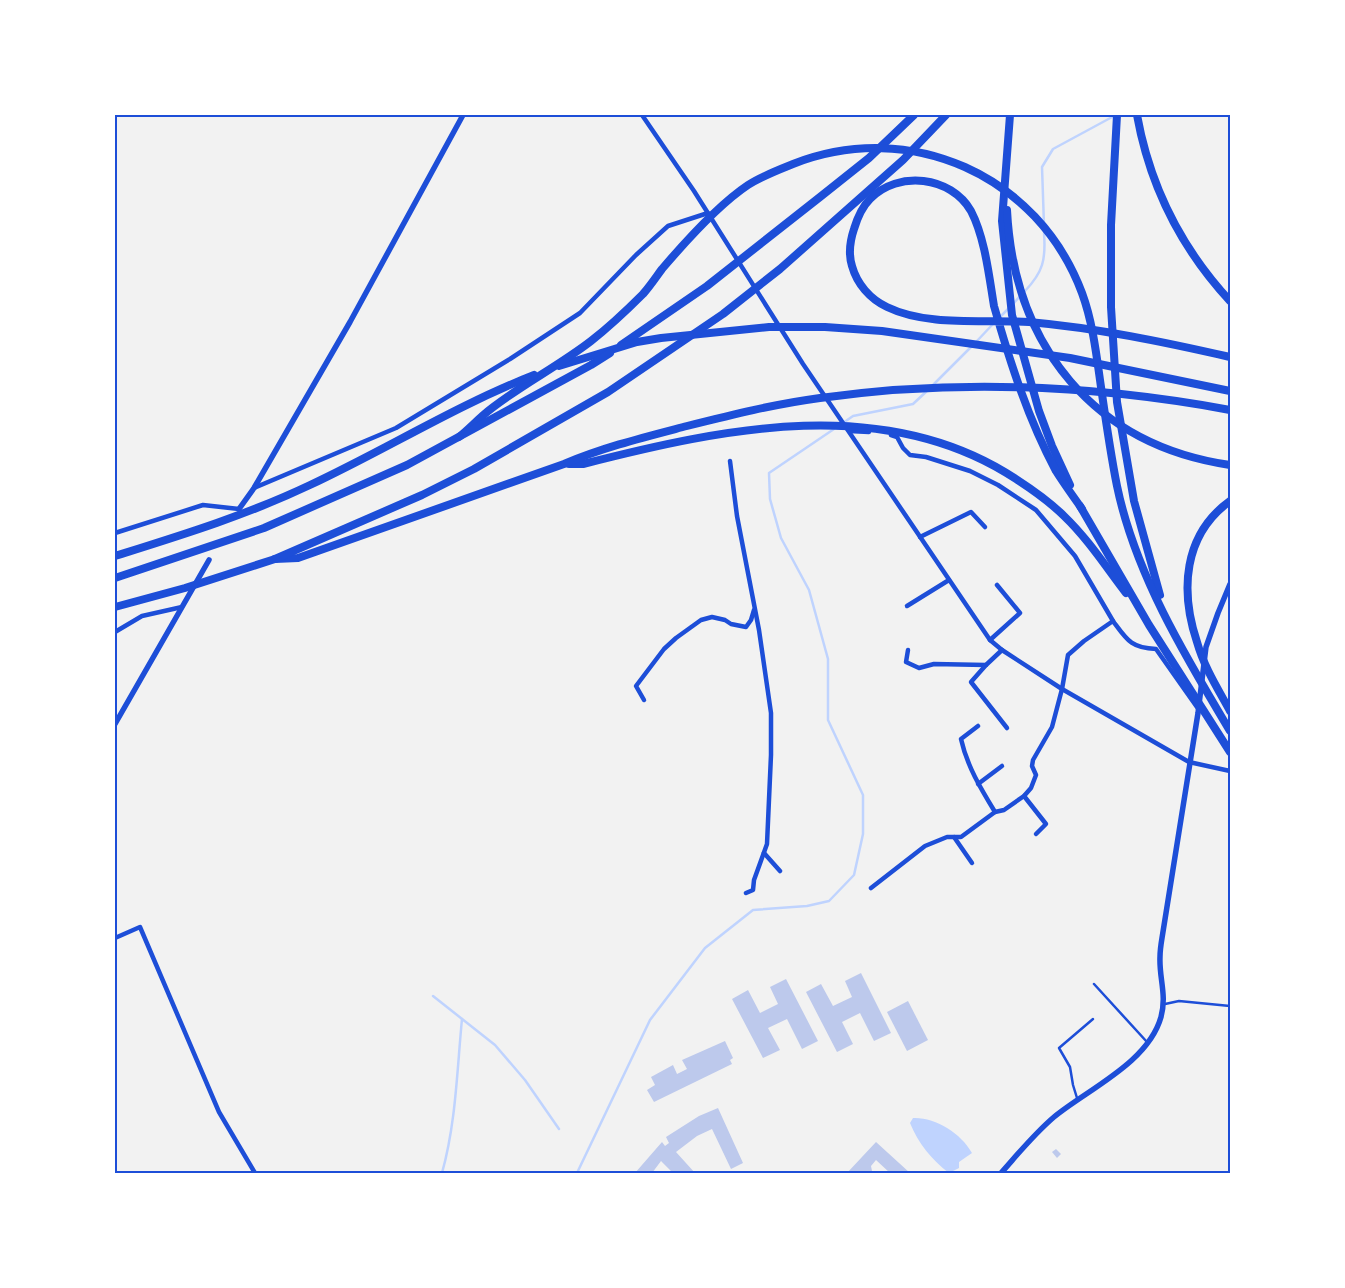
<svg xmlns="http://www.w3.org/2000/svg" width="1345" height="1288" viewBox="0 0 1345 1288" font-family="'Nunito Sans',sans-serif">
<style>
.water{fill:#bfd3fe}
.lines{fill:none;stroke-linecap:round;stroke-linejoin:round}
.stream{stroke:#bfd3fe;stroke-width:2.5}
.building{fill:#bdc9ec}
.service{stroke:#1d4ed8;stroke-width:2.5}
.minor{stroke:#1d4ed8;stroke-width:4.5}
.tertiary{stroke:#1d4ed8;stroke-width:5.5}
.motorway{stroke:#1d4ed8;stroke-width:8}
.neatline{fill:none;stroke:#1d4ed8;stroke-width:2}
</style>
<rect width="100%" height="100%" fill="#f2f2f2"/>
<!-- water -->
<path class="water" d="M 913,1118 C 935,1117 961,1133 972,1153 L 959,1162 L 959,1168 L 949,1173 C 932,1160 918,1143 910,1123 Z"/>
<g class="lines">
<!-- stream -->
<g class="stream">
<polyline points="1044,225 1042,167 1053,149 1114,116"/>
<path d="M 1025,291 C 1043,272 1046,260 1044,233"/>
<polyline points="1013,304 1021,295"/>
<polyline points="999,318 1009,308"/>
<polyline points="976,342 993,324"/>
<polyline points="932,386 972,346"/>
<polyline points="843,423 853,416 913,404 928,390"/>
<polyline points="433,996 495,1045 525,1080 559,1129"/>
<path d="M 442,1173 C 456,1123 457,1070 462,1019"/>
<polyline points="577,1173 650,1020 705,948 753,910 807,906 829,901 854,875 863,834 863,795 828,720 828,659 809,590 781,538 770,499 769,473 834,429"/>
</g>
</g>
<!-- building -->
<g class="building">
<polygon points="861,973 891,1033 874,1041 860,1013 842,1022 853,1044 837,1052 806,992 821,984 833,1006 852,997 845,981"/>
<polygon points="786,979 818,1041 802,1049 787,1019 768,1028 780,1050 763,1058 732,999 748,990 760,1013 778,1004 770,987"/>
<polygon points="908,1001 928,1040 907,1051 887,1012"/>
<polygon points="725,1041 733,1058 730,1060 732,1064 654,1102 647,1090 655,1085 651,1077 673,1065 677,1074 687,1069 682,1060"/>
<polygon points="718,1108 743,1163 731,1169 712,1129 697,1136 676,1152 695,1173 673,1173 661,1161 652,1173 635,1173 662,1142 665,1146 669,1143 666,1137 699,1116"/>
<polygon points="876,1142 910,1173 890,1173 876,1160 871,1166 872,1171 870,1173 847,1173"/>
<polygon points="1056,1149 1061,1154 1057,1158 1052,1152"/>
</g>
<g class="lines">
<!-- service -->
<g class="service">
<polyline points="1094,984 1147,1042"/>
<polyline points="1165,1004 1179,1001 1230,1006"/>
<polyline points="1077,1098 1073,1085 1070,1067 1059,1048 1093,1019"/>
</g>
<!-- minor -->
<g class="minor">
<polyline points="642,115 694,191 803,364 990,640 1002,650 1062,689 1189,762 1230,771"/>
<polyline points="849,431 869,432"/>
<polyline points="891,435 897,437 903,448 910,455 926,457 970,471 998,485 1036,510 1075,556 1113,621"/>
<polyline points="730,461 737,516 759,630 771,713 771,755 767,844 754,880 753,890 746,893"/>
<polyline points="254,488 396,428 510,359 580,313 636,255 668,226 708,213"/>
<polyline points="115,533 203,505 239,509"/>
<polyline points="920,537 971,512 985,527"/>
<polyline points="907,606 949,580"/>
<polyline points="115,632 142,616 182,607"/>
<polyline points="990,640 1020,613 997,585"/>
<polyline points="908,650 906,662 919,668 934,664 986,665"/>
<polyline points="1002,650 986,665 971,682 1007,728"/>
<polyline points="644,700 636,686 664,649 676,638 701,620 712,617 725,620 731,624 746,627 751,620 754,610"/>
<path d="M 978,726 L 961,739 C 967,766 981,789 995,812"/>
<polyline points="978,784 1002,766"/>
<polyline points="1024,796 1046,824 1036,834"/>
<polyline points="954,837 972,863"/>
<polyline points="764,853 780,871"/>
<path d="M 871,888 L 925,846 L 947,837 L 961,837 L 995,812 L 1004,810 L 1024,796 L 1031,788 L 1036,775 L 1032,766 L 1033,760 L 1052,727 L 1062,689 L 1068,655 L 1084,641 L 1113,621 C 1127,640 1131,648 1156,649 L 1199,710"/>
<polyline points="115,938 140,927 219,1112 255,1173"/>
</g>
<!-- tertiary -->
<g class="tertiary">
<polyline points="239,509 254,488 350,322 463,115"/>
<polyline points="115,724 209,560"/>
<path d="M 1001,1173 C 1018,1154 1034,1134 1054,1117 C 1088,1089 1148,1063 1161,1017 C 1167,995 1159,978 1160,957 C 1160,950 1161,944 1162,938 L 1198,713 L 1206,647 L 1218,613 L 1230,584"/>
</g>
<!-- motorway -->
<g class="motorway">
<polyline points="1010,115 1002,221 1012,315 1039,411 1052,446 1070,485"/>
<polyline points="1117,115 1111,225 1111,307 1117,402 1134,501 1160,595"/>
<path d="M 1137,115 C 1150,187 1180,247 1230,301"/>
<path d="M 1007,210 C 1014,346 1094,445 1230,465"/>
<polyline points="621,345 707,286 820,197 869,158 914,115"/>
<polyline points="559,366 637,342 661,338 769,327 825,327 882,331 1070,358 1230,391"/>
<path d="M 459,437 C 470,428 480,417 492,408 C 523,384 560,365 591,341 C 609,327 627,310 643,294 C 650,286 656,277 662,269 C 685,242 718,205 748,185 C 762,176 778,170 793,164 C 910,118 1038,175 1082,293 C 1092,320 1096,351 1100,380 C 1105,415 1110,451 1117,486 C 1135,573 1185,656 1230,731"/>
<path d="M 569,464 L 583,464 C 724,428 886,393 1016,479 C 1033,490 1050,502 1064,516 C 1088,539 1106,567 1126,593"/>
<path d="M 1230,501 C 1183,535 1180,591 1197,642 C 1204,667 1218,689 1230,711"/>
<polyline points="1080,506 1149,625 1230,752"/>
<path d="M 1082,509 C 1073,496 1064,484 1056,471 C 1028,419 1010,362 994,306 C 989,276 985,238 971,211 C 951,176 898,170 870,199 C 863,206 857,219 854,229 C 850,241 848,253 852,266 C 857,284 870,299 887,307 C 928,327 985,319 1029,322 C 1097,328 1164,342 1230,357"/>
<path d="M 115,556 C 182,535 247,515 310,485 C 385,450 457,405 534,375"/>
<path d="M 275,559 L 298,558 L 564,464 C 604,447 645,437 687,426 C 731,415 775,404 820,398 C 956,379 1095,385 1230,410"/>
<polyline points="115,578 264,528 407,465 591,365 610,353"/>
<polyline points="115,607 185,588 275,559 422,495 474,469 608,392 723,314 780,269 903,160 946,115"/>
</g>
</g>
<!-- border -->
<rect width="1345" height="1288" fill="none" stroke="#ffffff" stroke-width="232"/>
<rect x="116" y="116" width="1113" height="1056" class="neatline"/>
</svg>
